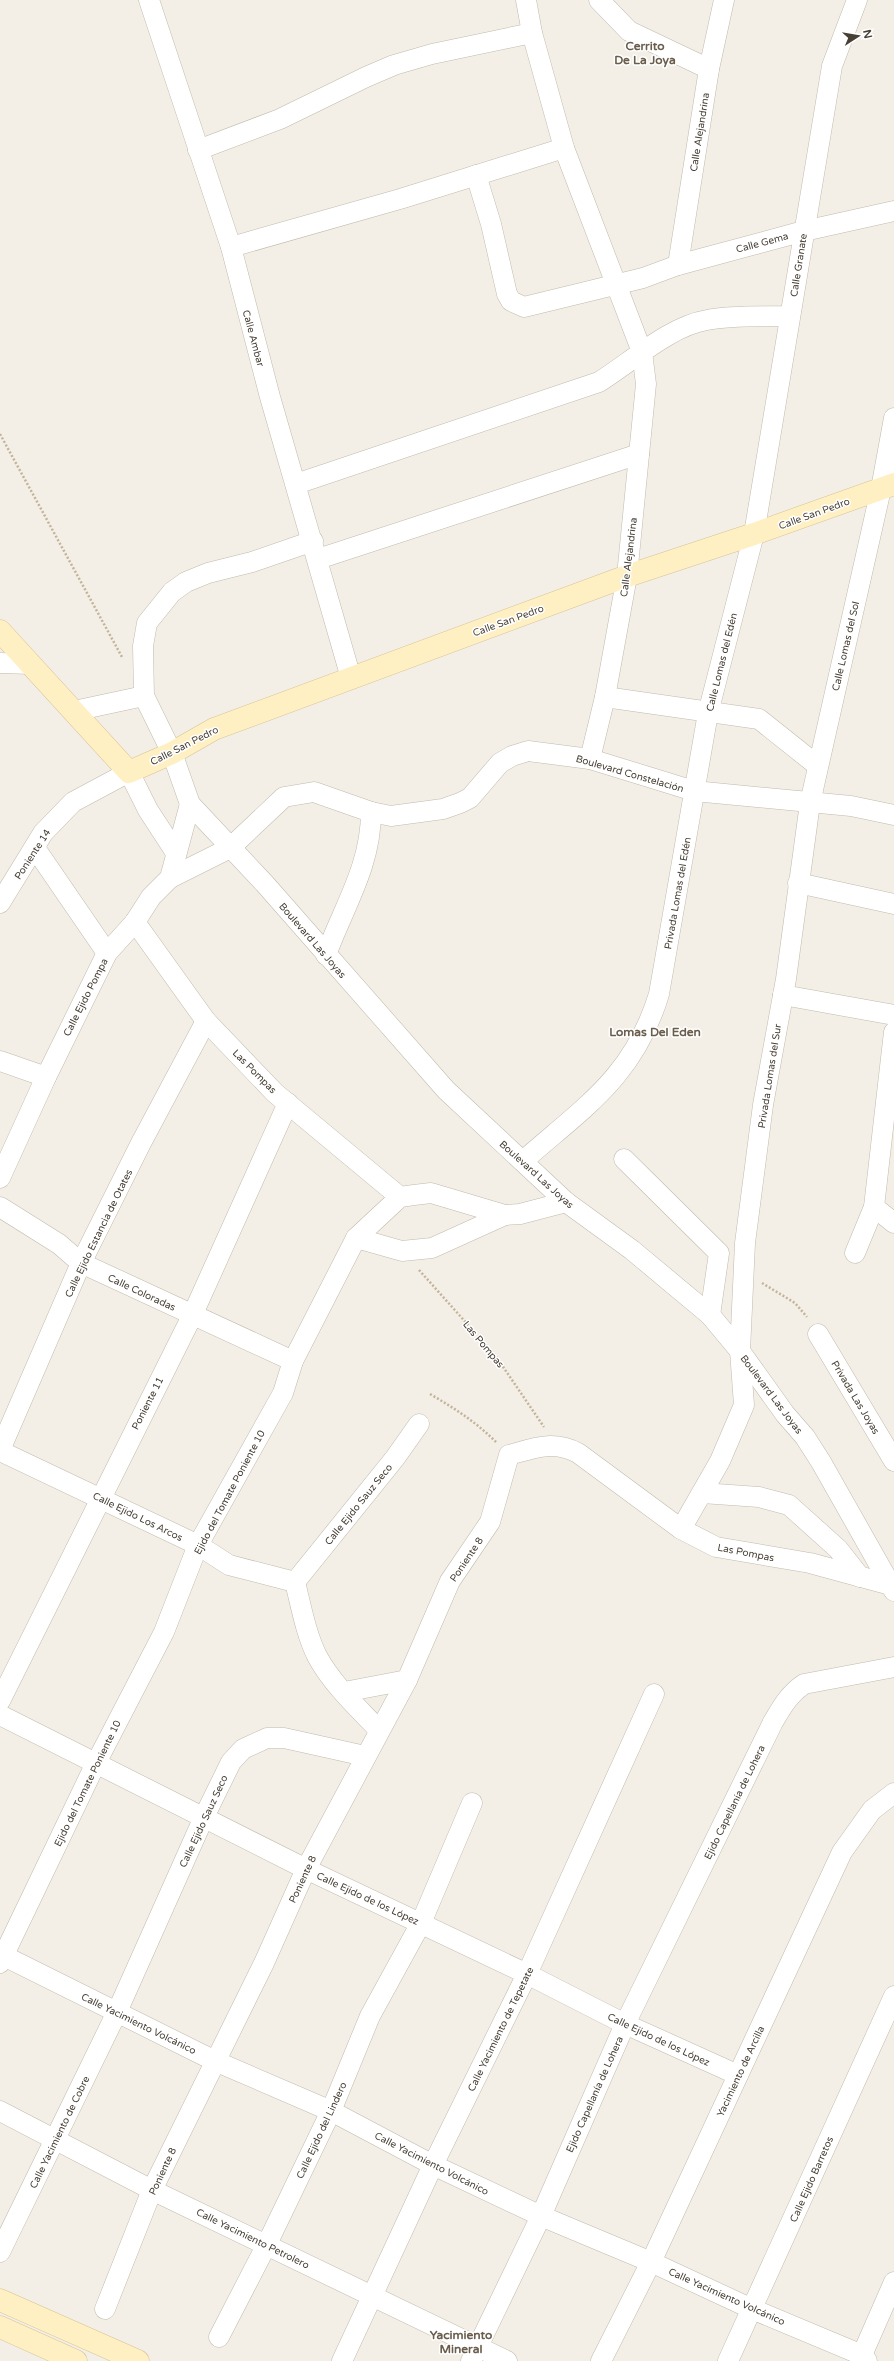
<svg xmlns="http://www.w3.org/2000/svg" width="894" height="2361" viewBox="0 0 894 2361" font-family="'Varela Round',sans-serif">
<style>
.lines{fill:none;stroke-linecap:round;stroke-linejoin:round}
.street-casing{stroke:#c2baab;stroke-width:21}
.secondary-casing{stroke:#d5c394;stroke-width:23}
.path{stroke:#c2b399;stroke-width:2.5;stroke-dasharray:2 2;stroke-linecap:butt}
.street{stroke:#fff;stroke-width:20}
.secondary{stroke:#fff0c4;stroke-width:22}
.labels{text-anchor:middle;stroke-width:3;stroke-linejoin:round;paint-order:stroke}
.street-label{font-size:10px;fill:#463f35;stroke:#fff}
.quarter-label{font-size:12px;font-weight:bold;fill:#6a5d4c;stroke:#fff}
</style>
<rect width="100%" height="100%" fill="#f3efe6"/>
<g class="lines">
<defs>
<g id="street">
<polyline points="149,0 231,247 270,397 351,678"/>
<polyline points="526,0 532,33 564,148 642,352 646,384 627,576 605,697 590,759"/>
<polyline points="599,0 629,31 709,69"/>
<polyline points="198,150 280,119 366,77 394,65 432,54 532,33"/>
<polyline points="476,175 491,224 507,294 511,301 524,307 643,278 678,265 804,231 894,211"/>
<polyline points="231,247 400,199 564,148"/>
<polyline points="678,265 709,69 724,0"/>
<path d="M 296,484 L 599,382 C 631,362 670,326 707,320 C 734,315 763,317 790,316"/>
<polyline points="313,541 252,562 208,573 186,582 172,592 147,623 143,646 144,696 172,753 190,804 265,884 446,1090 566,1202 632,1250 710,1315 740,1351 785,1414 805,1437 821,1462 894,1591"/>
<polyline points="318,559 639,454"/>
<polyline points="0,663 31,664"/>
<polyline points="605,697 759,719 818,766"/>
<polyline points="74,711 144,696"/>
<polyline points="35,848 107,953"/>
<polyline points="170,878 230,848 284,797 314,792 371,812"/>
<polyline points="798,883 894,904"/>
<polyline points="0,903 43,833 73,802 129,772 148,810 176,853"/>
<polyline points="135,922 206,1021 275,1093 400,1197"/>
<path d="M 326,955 C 344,906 371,866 371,812 L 391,816 L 443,809 L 460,803 L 470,798 L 500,763 L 512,756 L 528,751 L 590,759 L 694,791 L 851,806 L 894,815"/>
<polyline points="783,995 894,1015"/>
<polyline points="0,1061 46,1077"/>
<polyline points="624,1159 719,1253 710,1315"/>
<path d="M 523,1161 C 584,1107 634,1077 659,994 L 708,713 L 754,534 L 832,66 L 857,0"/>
<polyline points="0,1178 46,1077 107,953 135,922 151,897 170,878 190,804"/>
<polyline points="0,1207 59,1244 81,1263 293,1361"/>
<polyline points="874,1207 894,1223"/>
<polyline points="356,1238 402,1251 432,1248 505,1215"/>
<polyline points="855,1253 874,1207 894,1032"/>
<polyline points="818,1334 894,1461"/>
<polyline points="0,1450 81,1263 141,1143 206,1021"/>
<path d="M 0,1451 L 198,1545 L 229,1565 L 295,1582 C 301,1606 306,1634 317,1656 C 332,1684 357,1707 379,1730"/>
<polyline points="702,1493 759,1497 789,1505 838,1549 860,1577"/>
<polyline points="681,1529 720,1461 744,1405 740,1351 745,1243 763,1105 786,979 810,803 881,489 894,418"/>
<polyline points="295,1582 395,1458 419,1424"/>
<polyline points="344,1692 407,1680"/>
<polyline points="0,1701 192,1316 288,1103"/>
<polyline points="0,1715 306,1869 527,1974 625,2024 738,2075"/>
<polyline points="0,1954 215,2061 331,2111 433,2165 541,2216 651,2262 752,2309 862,2355 867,2361"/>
<polyline points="0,1963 95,1765 164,1632 198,1545 283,1393 293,1361 356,1238 400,1197 414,1195 431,1193 505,1215 520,1214 566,1202"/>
<polyline points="0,2111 152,2190 507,2361"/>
<polyline points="0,2252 117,2012 204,1817 231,1762 243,1749 267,1738 284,1738 365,1756"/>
<path d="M 105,2309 L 152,2190 L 264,1963 L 306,1869 L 407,1680 L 450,1581 L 490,1522 L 509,1455 C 534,1448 553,1440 578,1453 L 681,1529 L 716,1547 L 810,1563 L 891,1585"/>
<polyline points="219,2337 267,2244 331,2111 370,2016 421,1923 472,1803"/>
<polyline points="862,2355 894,2282"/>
<polyline points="342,2361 433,2165 527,1974 654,1694"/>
<path d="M 471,2361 L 541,2216 L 625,2024 L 773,1722 C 782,1707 789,1694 804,1684 L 894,1667"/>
<polyline points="601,2361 651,2262 842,1852 872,1810 894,1793"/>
<polyline points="728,2361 894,1996"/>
</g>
<g id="secondary">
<polyline points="0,631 129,772 172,753 214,729 627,576 754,534 894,484"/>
<polyline points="0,2300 138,2361"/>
<polyline points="0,2327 76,2361"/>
</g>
</defs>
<!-- street casing -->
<use href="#street" class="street-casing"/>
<!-- secondary casing -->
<use href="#secondary" class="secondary-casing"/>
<!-- path -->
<g class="path">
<polyline points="0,434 122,657"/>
<polyline points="419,1270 495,1355 544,1427"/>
<polyline points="762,1283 795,1303 807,1317"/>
<path d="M 430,1394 C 454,1408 476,1422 496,1442"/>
</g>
<!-- street -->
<use href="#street" class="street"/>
<!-- secondary -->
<use href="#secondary" class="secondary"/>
</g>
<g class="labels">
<!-- street labels -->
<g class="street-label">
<text transform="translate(699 132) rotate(-81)" y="4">Calle Alejandrina</text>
<text transform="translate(762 242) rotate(-15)" y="4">Calle Gema</text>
<text transform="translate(798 265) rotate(-81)" y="4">Calle Granate</text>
<text transform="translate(254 338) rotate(75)" y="4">Calle Ambar</text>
<text transform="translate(814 513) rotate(-20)" y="4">Calle San Pedro</text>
<text transform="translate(628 557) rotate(-83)" y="4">Calle Alejandrina</text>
<text transform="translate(508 620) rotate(-20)" y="4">Calle San Pedro</text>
<text transform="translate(845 646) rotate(-77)" y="4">Calle Lomas del Sol</text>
<text transform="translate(721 662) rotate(-76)" y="4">Calle Lomas del Edén</text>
<text transform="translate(184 745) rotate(-27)" y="4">Calle San Pedro</text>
<text transform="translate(630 773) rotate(16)" y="4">Boulevard Constelación</text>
<text transform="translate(32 854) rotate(-57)" y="4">Poniente 14</text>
<text transform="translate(677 893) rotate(-80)" y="4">Privada Lomas del Edén</text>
<text transform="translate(313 940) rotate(49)" y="4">Boulevard Las Joyas</text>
<text transform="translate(85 997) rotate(-63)" y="4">Calle Ejido Pompa</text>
<text transform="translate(255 1071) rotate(45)" y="4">Las Pompas</text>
<text transform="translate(769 1076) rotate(-81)" y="4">Privada Lomas del Sur</text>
<text transform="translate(537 1174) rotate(42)" y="4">Boulevard Las Joyas</text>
<text transform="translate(98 1233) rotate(-64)" y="4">Calle Ejido Estancia de Otates</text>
<text transform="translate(142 1292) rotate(25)" y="4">Calle Coloradas</text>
<text transform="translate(484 1344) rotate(50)" y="4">Las Pompas</text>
<text transform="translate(772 1394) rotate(53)" y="4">Boulevard Las Joyas</text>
<text transform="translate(856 1397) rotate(59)" y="4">Privada Las Joyas</text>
<text transform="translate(147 1403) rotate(-63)" y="4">Poniente 11</text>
<text transform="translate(229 1492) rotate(-62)" y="4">Ejido del Tomate Poniente 10</text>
<text transform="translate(358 1504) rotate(-51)" y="4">Calle Ejido Sauz Seco</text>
<text transform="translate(138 1516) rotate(26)" y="4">Calle Ejido Los Arcos</text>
<text transform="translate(746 1552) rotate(11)" y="4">Las Pompas</text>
<text transform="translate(466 1559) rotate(-56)" y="4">Poniente 8</text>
<text transform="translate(87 1783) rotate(-64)" y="4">Ejido del Tomate Poniente 10</text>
<text transform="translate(734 1802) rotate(-64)" y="4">Ejido Capellanía de Lohera</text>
<text transform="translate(203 1821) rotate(-65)" y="4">Calle Ejido Sauz Seco</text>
<text transform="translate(302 1879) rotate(-65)" y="4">Poniente 8</text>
<text transform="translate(368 1898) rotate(25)" y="4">Calle Ejido de los López</text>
<text transform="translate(139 2023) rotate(26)" y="4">Calle Yacimiento Volcánico</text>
<text transform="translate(500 2029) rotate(-64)" y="4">Calle Yacimiento de Tepetate</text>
<text transform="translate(659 2039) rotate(25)" y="4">Calle Ejido de los López</text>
<text transform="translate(740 2071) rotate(-65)" y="4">Yacimiento de Arcilla</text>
<text transform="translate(594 2094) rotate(-66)" y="4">Ejido Capellanía de Lohera</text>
<text transform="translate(321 2130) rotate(-65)" y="4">Calle Ejido del Lindero</text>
<text transform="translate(59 2132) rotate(-64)" y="4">Calle Yacimiento de Cobre</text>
<text transform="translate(432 2163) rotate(27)" y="4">Calle Yacimiento Volcánico</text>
<text transform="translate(162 2171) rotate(-65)" y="4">Poniente 8</text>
<text transform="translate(811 2179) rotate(-66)" y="4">Calle Ejido Barretos</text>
<text transform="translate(253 2238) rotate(26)" y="4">Calle Yacimiento Petrolero</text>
<text transform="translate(727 2296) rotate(24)" y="4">Calle Yacimiento Volcánico</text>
</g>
<!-- quarter labels -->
<g class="quarter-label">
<text x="645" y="50">Cerrito<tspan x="645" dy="14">De La Joya</tspan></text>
<text x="655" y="1036">Lomas Del Eden</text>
<text x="461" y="2339">Yacimiento<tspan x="461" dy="14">Mineral</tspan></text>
</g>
</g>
<!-- north arrow -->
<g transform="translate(858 36) rotate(78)" stroke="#ffffff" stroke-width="3" paint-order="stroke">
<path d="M0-3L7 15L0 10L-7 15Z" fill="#463f35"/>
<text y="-6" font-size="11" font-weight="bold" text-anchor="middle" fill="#463f35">N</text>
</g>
</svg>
